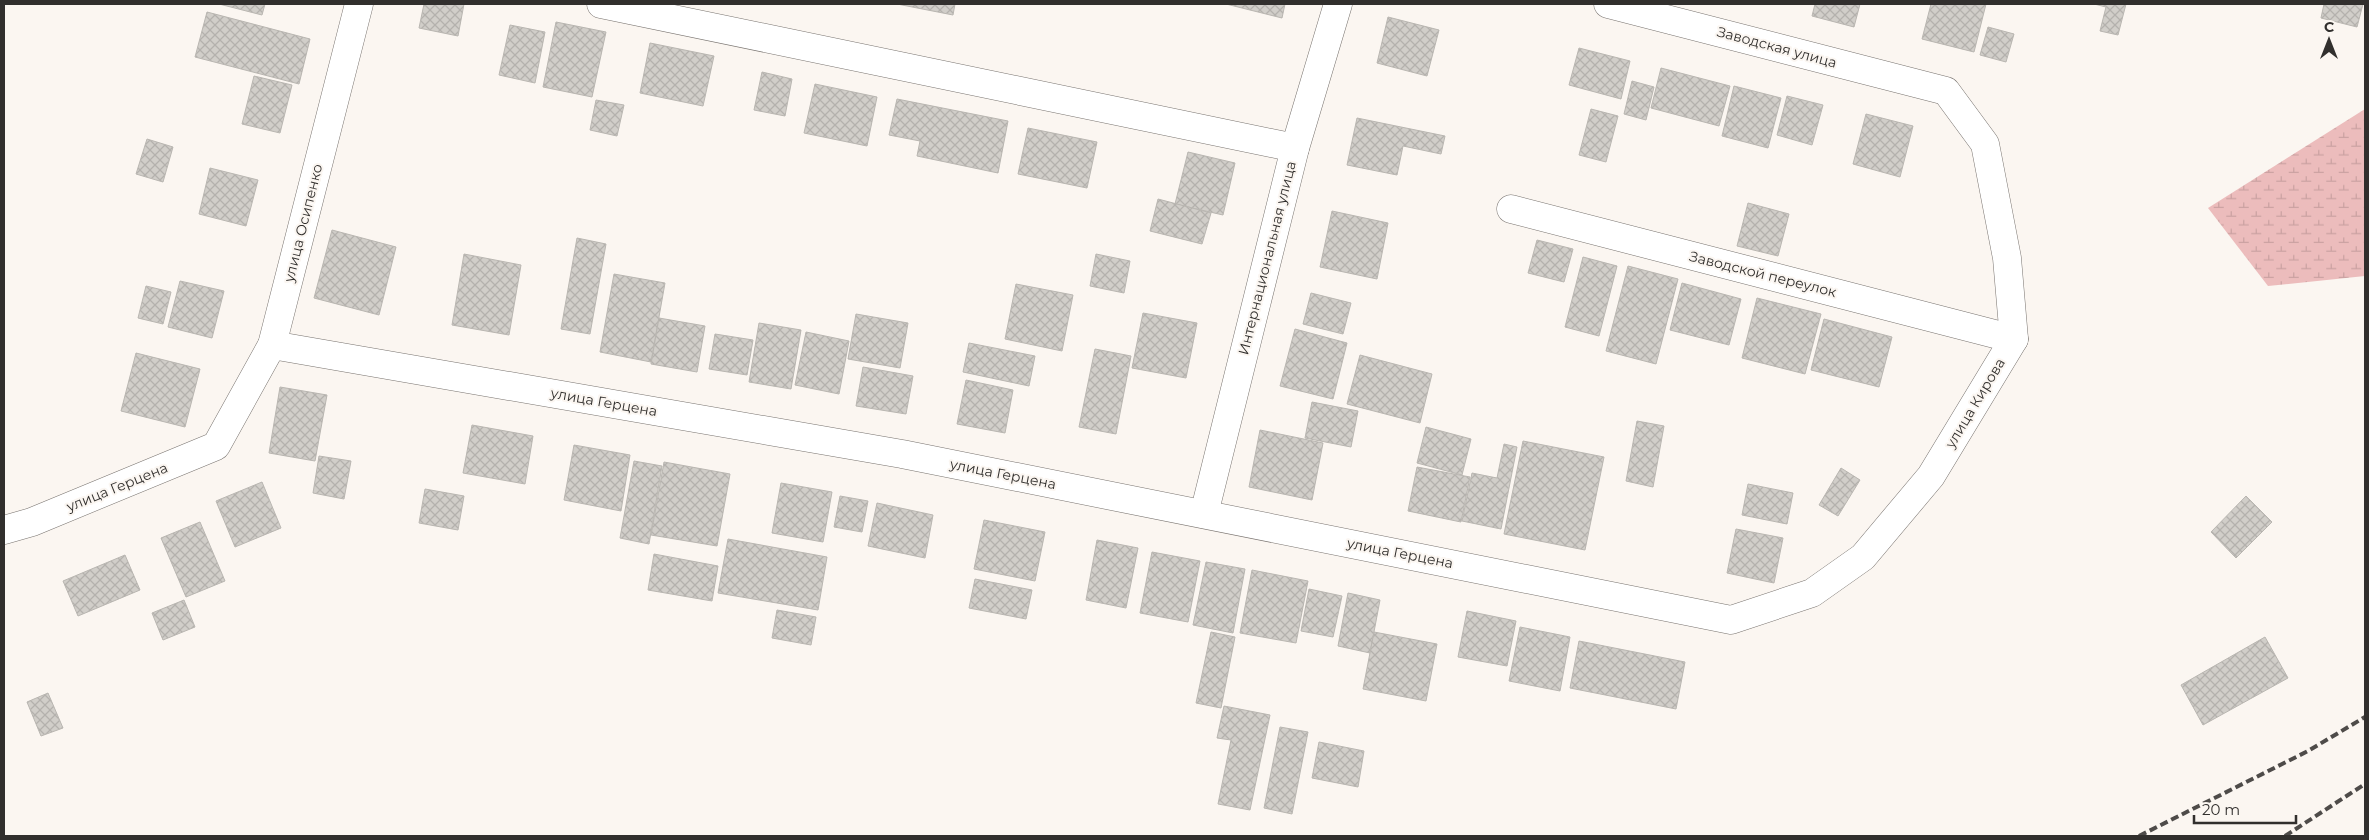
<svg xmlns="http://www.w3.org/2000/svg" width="2369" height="840" viewBox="0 0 2369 840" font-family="Montserrat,sans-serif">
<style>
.wetland{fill:url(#wetland-marsh)}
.building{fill:url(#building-cross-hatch);stroke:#b9b6b1}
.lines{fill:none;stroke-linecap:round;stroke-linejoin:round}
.minor-casing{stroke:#78736f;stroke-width:29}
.minor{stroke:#fff;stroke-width:28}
.rail{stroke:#4e4b49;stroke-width:4;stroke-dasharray:8 4;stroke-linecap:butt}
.labels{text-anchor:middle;stroke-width:4;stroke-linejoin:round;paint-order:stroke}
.street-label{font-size:14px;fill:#312f2d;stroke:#fbf6f1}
</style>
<defs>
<pattern id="wetland-marsh" width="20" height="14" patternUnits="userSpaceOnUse" patternTransform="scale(1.25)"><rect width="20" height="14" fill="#ecbcbc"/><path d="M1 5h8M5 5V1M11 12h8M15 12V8" fill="none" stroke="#cba2a2"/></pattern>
<pattern id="building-cross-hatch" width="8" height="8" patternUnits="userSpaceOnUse" patternTransform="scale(1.25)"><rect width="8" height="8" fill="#d1cec9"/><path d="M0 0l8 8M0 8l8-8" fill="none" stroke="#b4b1ad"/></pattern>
</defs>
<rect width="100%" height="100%" fill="#fbf6f1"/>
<!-- wetland -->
<polygon class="wetland" points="2365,109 2365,276 2268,286 2208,208"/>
<!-- building -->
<g class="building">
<polygon points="219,4 265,4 262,15"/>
<polygon points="424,4 464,4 458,36 419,28"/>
<polygon points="897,4 955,4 953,15"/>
<polygon points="1226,4 1285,4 1282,18"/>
<polygon points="1815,4 1860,4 1854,27 1812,16"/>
<polygon points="1931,4 1986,4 1974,52 1922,39"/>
<polygon points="2094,4 2126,4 2118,35 2100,31 2106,7"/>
<polygon points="2324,4 2363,4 2357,27 2321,18"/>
<polygon points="207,12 310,39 299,84 195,57"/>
<polygon points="1388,17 1439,30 1427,76 1377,63"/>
<polygon points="556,22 606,32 592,97 543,87"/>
<polygon points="510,25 545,32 535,83 499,75"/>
<polygon points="1988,27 2014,34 2006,62 1980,55"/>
<polygon points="650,43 714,56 703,106 640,93"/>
<polygon points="1579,48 1630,61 1621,99 1569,85"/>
<polygon points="1661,68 1730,86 1719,126 1651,108"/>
<polygon points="762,72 792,79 785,116 754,110"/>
<polygon points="254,76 292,85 280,133 242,124"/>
<polygon points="1632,81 1654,87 1646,120 1624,114"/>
<polygon points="815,84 877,97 867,146 804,133"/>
<polygon points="1734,86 1781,98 1768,148 1722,136"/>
<polygon points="1787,96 1823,105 1812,145 1777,135"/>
<polygon points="897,99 1008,121 998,173 917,156 920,141 889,135"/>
<polygon points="596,100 624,105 617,136 590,130"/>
<polygon points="1591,109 1618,116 1606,162 1579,155"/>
<polygon points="1866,114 1913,126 1900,177 1853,164"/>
<polygon points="1357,118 1445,136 1441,154 1403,146 1397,175 1347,165"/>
<polygon points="1028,128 1097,142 1087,188 1018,174"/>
<polygon points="147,139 173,147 163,182 136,174"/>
<polygon points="1188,152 1235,163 1223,215 1175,204"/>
<polygon points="210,168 258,180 246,226 199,214"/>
<polygon points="1158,199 1211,213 1202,244 1150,231"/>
<polygon points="1748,203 1789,214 1778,256 1737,246"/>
<polygon points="1332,211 1388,223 1377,279 1320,267"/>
<polygon points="332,230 396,247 379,315 314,298"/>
<polygon points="577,238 606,244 590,334 561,329"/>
<polygon points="1537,240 1573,249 1564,282 1528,273"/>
<polygon points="464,254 521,265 509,335 452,325"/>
<polygon points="1096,254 1130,261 1124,293 1090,286"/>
<polygon points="1583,257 1617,266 1599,336 1565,327"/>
<polygon points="1628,266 1678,279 1656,364 1606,351"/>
<polygon points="614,274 665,283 651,362 600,352"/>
<polygon points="180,281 224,291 212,338 168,327"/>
<polygon points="1682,283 1741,299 1729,345 1670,330"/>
<polygon points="1016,284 1073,295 1062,351 1005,339"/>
<polygon points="146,286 171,292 163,324 138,318"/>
<polygon points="1311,293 1351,303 1343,334 1303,324"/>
<polygon points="1757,298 1821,314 1805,374 1742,358"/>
<polygon points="1143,313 1197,323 1186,378 1132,368"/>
<polygon points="856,314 908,323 900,368 848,359"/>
<polygon points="659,318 705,326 697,372 651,364"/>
<polygon points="1824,319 1892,337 1879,387 1811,370"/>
<polygon points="759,323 801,330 791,389 749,382"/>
<polygon points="1295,329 1347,343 1333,399 1280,386"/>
<polygon points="806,332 849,341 839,394 795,385"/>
<polygon points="715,334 753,340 747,375 709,369"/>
<polygon points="969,343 1035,356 1029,386 963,372"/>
<polygon points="1095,349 1131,356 1116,434 1079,427"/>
<polygon points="136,353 200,369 185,427 121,411"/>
<polygon points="1360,355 1432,374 1420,423 1347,404"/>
<polygon points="863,367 913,376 906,414 856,406"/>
<polygon points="966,380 1013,390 1005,433 957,424"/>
<polygon points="280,387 327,395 315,461 269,453"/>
<polygon points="1312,402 1358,411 1351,447 1305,438"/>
<polygon points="1637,421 1664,426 1653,487 1626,481"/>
<polygon points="472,425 533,436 525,484 463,473"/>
<polygon points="1426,427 1471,439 1462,475 1417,463"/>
<polygon points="1260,430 1323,443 1312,500 1249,487"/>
<polygon points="1523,441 1604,457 1585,550 1504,534"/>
<polygon points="1504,444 1517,447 1501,529 1462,521 1472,473 1497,478"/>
<polygon points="574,445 630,455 621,511 564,500"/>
<polygon points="319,456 351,461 344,499 313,493"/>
<polygon points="634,461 662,466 649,544 620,538"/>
<polygon points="664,462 730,474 717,546 651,535"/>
<polygon points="1417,467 1470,477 1461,522 1408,511"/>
<polygon points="1841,468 1860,480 1838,516 1819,505"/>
<polygon points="262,482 281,528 235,547 216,501"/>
<polygon points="781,483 832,492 823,542 772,533"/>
<polygon points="1748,484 1793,493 1787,524 1742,515"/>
<polygon points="425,489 464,496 458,530 419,523"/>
<polygon points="840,496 868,501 862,532 834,527"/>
<polygon points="2246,496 2272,522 2236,558 2211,532"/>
<polygon points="877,503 933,515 925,558 868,546"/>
<polygon points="984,520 1045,532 1035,581 974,569"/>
<polygon points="200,522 225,581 186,597 161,538"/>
<polygon points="1736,529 1783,538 1774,583 1727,573"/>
<polygon points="728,539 827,557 818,610 718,593"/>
<polygon points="1097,540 1138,548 1126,608 1086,600"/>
<polygon points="1152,552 1200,561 1188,622 1140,613"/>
<polygon points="654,554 718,566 712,601 648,590"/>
<polygon points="125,555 140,590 78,616 63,581"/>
<polygon points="1206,562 1245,569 1233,633 1193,625"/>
<polygon points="1252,570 1308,581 1296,643 1240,633"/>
<polygon points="975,579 1032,590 1026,619 969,608"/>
<polygon points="1309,589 1342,596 1333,637 1301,631"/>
<polygon points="1348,593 1380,600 1370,653 1338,646"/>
<polygon points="184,600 195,627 163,640 152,613"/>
<polygon points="777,610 816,617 811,645 772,638"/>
<polygon points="1467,611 1516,621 1507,666 1458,657"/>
<polygon points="1520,627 1570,637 1560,691 1509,681"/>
<polygon points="1211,632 1235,637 1221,708 1196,703"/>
<polygon points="1374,632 1437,644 1426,701 1363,689"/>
<polygon points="2265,637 2288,678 2203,725 2181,685"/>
<polygon points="1579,641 1685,662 1676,709 1570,688"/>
<polygon points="48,693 63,728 41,736 27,702"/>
<polygon points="1224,706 1270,715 1250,810 1218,804 1231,740 1217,738"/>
<polygon points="1280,727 1308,732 1292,814 1264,808"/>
<polygon points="1319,742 1364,751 1358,787 1312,778"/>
</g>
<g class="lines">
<defs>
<g id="minor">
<polyline points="601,4 1295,148"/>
<polyline points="1511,209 2014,339"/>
<polyline points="272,345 902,454 1731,620 1812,593 1863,557 1931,476 2014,339 2007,258 1985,144 1946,91 1608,4"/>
<polyline points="1204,514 1295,148 1338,4"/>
<polyline points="4,530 32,522 216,446 272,345 359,4"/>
</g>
</defs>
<!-- minor casing -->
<use href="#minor" class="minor-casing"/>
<!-- minor -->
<use href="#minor" class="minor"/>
<!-- rail -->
<g class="rail">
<polyline points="2139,836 2308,751 2365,717"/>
<polyline points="2285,836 2365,784"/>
</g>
</g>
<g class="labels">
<!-- street labels -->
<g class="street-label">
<text transform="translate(1777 47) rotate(15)" y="5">Заводская улица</text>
<text transform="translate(303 223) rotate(-76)" y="5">улица Осипенко</text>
<text transform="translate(1267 258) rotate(-76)" y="5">Интернациональная улица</text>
<text transform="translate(1763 274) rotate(14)" y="5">Заводской переулок</text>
<text transform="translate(604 402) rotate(10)" y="5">улица Герцена</text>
<text transform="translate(1975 403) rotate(-59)" y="5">улица Кирова</text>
<text transform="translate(1003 474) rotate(11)" y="5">улица Герцена</text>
<text transform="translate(117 487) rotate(-22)" y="5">улица Герцена</text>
<text transform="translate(1400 553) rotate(11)" y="5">улица Герцена</text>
</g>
</g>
<!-- border -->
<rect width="2369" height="840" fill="none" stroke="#312f2d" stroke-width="10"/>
<!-- north arrow -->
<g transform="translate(2329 40)" stroke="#fbf6f1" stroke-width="4" paint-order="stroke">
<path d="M0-4L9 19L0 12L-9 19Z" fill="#312f2d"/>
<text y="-8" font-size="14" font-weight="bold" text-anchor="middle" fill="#312f2d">С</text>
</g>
<!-- scale -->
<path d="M2194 815v8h102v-8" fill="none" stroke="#312f2d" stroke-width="2.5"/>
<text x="2202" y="815" font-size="15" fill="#312f2d" stroke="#fbf6f1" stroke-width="4" paint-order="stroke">20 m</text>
</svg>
